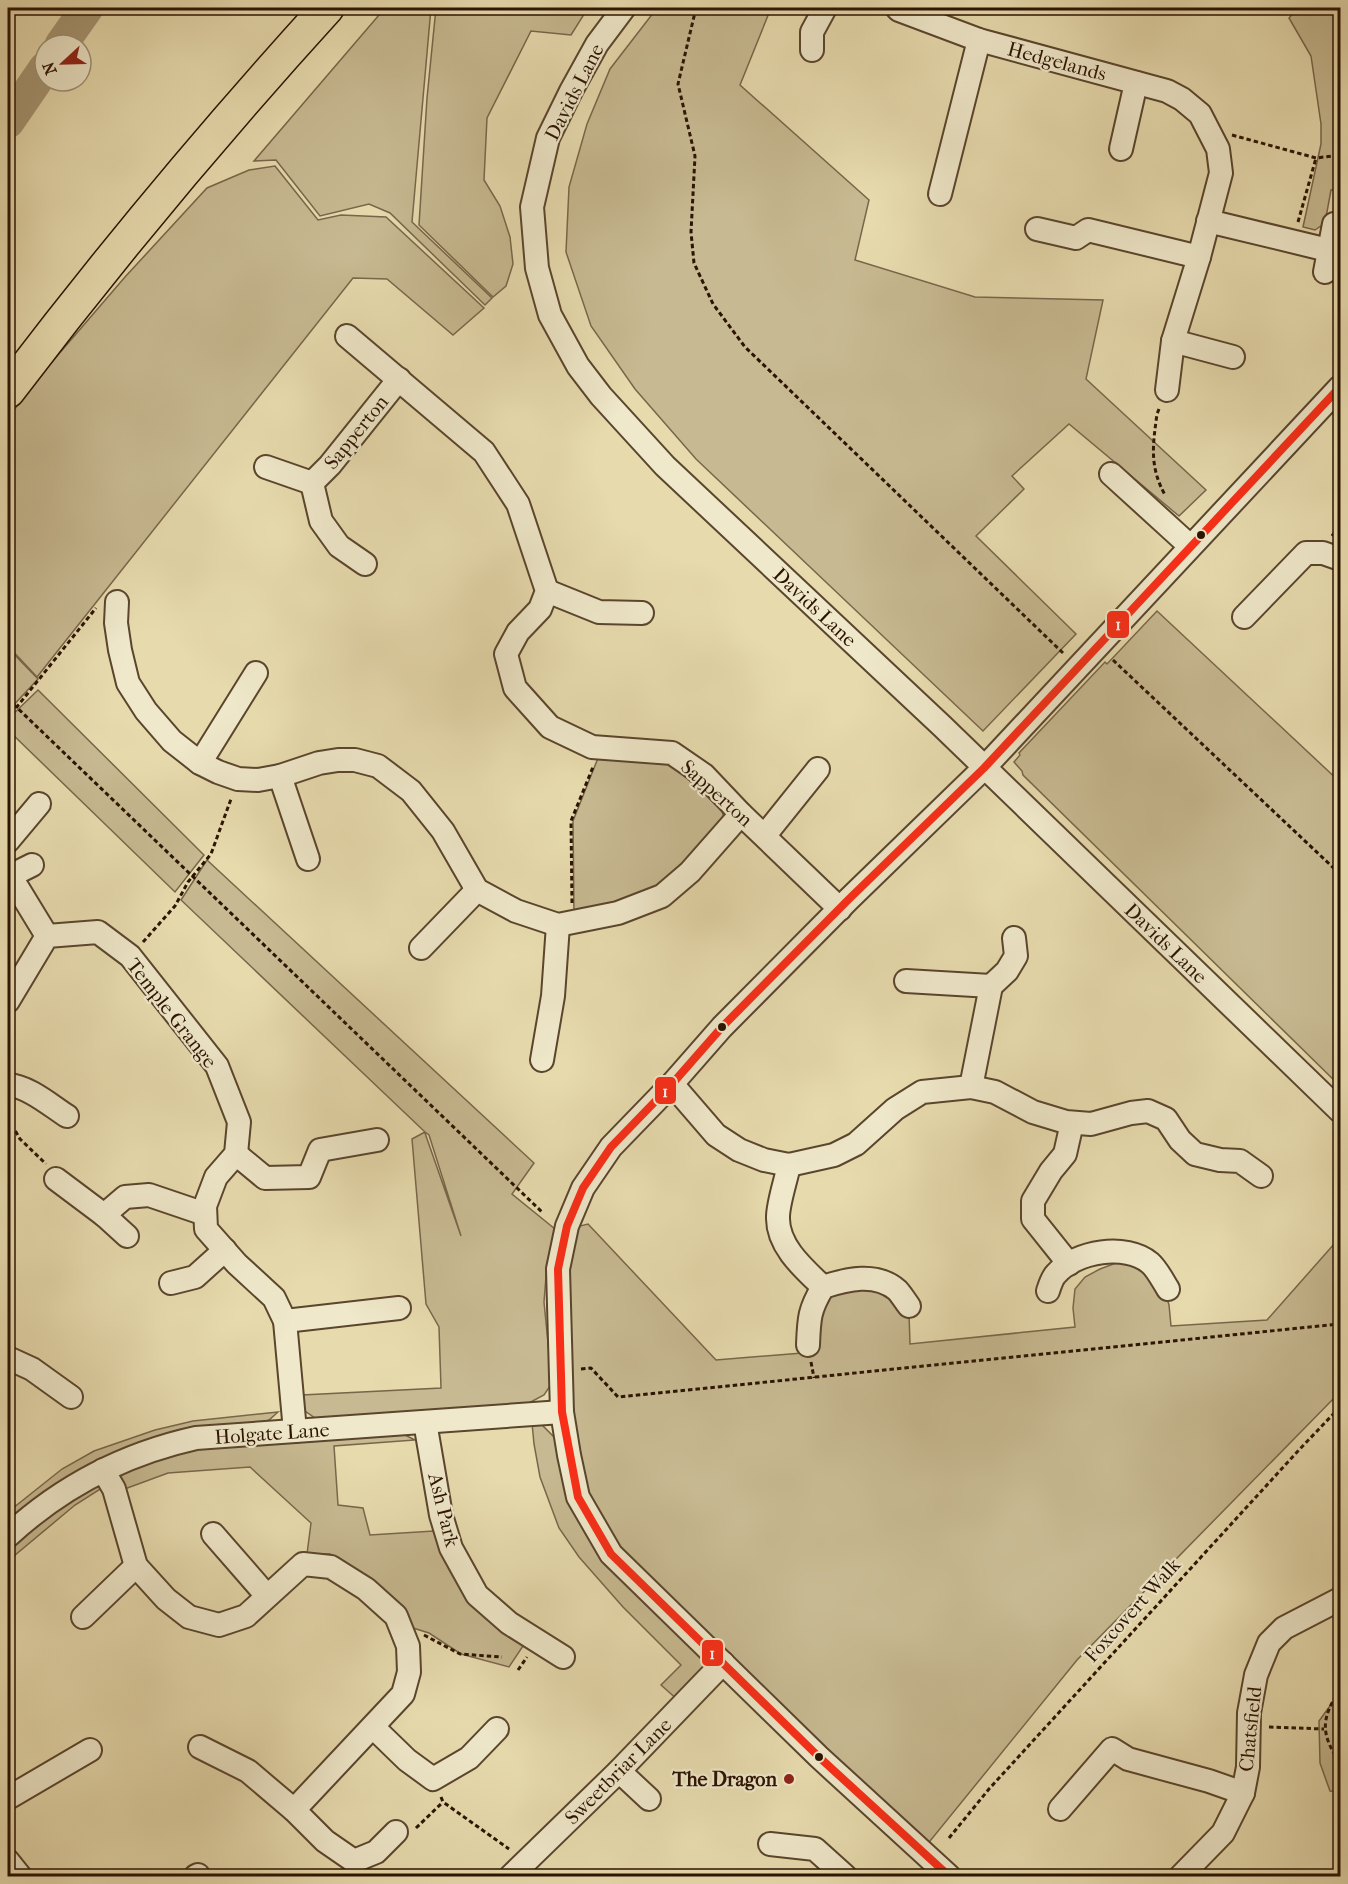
<svg xmlns="http://www.w3.org/2000/svg" width="1348" height="1884" viewBox="0 0 1348 1884" font-family="'IM FELL French Canon',serif">
<style>
.green{fill:#c7b991;stroke:#79664a;stroke-width:1.5;fill-rule:evenodd}
.lines{fill:none;stroke-linecap:round;stroke-linejoin:round}
.river{stroke:#a79774;stroke-width:33}
.minor-casing{stroke:#5a452d;stroke-width:26}
.highway-casing{stroke:#2b1302;stroke-width:36}
.path{stroke:#2b1302;stroke-width:3;stroke-dasharray:4.5 3;stroke-linecap:butt}
.minor{stroke:#efe8ca;stroke-width:22}
.highway{stroke:#e7dbae;stroke-width:33}
.bus-1-casing{stroke:#efe8ca;stroke-width:12}
.bus-1{stroke:#f92e18;stroke-width:8}
.bus-dot{fill:#2b1302;stroke:#efe8ca;stroke-width:2}
.poi-dot{fill:#8f2418;stroke:#efe8ca;stroke-width:2}
.labels{text-anchor:middle;stroke-width:4.5;stroke-linejoin:round;paint-order:stroke}
.street-label{font-size:20px;fill:#2b1302;stroke:#efe8ca}
.poi-label{font-size:20px;font-weight:bold;fill:#2b1302;stroke:#efe8ca;text-anchor:end}
.line-badge{stroke:#efe8ca;stroke-width:2}
.badge-label{font-size:16px;text-anchor:middle;font-weight:bold;fill:#fff}
</style>
<rect width="100%" height="100%" fill="#e7dbae"/>
<filter id="stains"><feTurbulence type="fractalNoise" baseFrequency=".00333" numOctaves="4"/><feColorMatrix values="0 0 0 0 .2 0 0 0 0 .09 0 0 0 0 .02 0 0 0 .5 -.17"/></filter>
<radialGradient id="worn" r=".72"><stop offset=".6" stop-color="#630" stop-opacity="0"/><stop offset="1" stop-color="#630" stop-opacity=".3"/></radialGradient>
<!-- green -->
<g class="green">
<polygon points="385,8 431,8 412,222 492,298 485,305 390,213 369,204 320,216 276,160 254,161"/>
<polygon points="436,8 588,8 571,35 531,31 487,118 484,180 500,206 510,237 513,264 506,286 493,297 419,225 427,98"/>
<polygon points="657,8 771,8 740,85 869,200 855,260 975,297 1103,300 1086,379 1206,490 1179,516 1069,424 1012,476 1024,489 976,536 1076,634 983,731 696,459 635,389 591,326 566,252 569,187 587,124 610,69"/>
<polygon points="1298,8 1340,8 1340,189 1331,190 1325,223 1315,230 1303,227 1321,144 1321,124 1311,56 1289,18"/>
<polygon points="275,166 318,220 341,215 386,217 484,308 453,335 387,279 353,278 37,677 8,646 8,418 39,377 125,277 207,188 249,170"/>
<polygon points="1157,611 1340,782 1340,1086 1023,775 1022,771 1014,762 1020,755 1019,753 1105,662 1107,664"/>
<polygon points="8,648 38,679 8,711"/>
<polygon points="38,690 204,855 175,892 8,730 8,719"/>
<path d="M 598,758 L 663,761 L 674,767 L 722,810 L 724,819 C 709,835 690,860 673,875 C 649,896 605,908 574,915 L 573,821 Z"/>
<path d="M 207,860 L 534,1163 L 512,1194 L 555,1229 L 547,1264 L 544,1302 L 552,1383 L 544,1395 L 527,1404 L 315,1418 L 305,1411 L 302,1395 L 441,1388 L 439,1327 L 426,1304 L 412,1139 L 425,1132 L 181,900 ZM 425,1132 L 429,1135 L 461,1236 L 425,1133 Z"/>
<path d="M 588,1224 L 716,1360 L 815,1352 C 819,1333 819,1295 842,1289 C 853,1286 869,1288 880,1288 L 909,1314 L 910,1344 L 1075,1327 L 1073,1308 L 1075,1289 L 1085,1277 L 1100,1269 L 1116,1263 L 1137,1264 L 1163,1285 L 1169,1305 L 1171,1326 L 1267,1320 L 1335,1243 L 1335,1237 L 1340,1232 L 1340,1392 L 1077,1660 L 926,1846 L 616,1546 L 584,1493 L 572,1411 L 566,1320 L 572,1228 Z"/>
<polygon points="278,1412 269,1420 259,1424 195,1430 8,1525 8,1512 62,1469 94,1451 155,1430 193,1421"/>
<polygon points="532,1423 542,1425 556,1439 570,1499 697,1647 704,1666 697,1682 679,1701 661,1685 681,1665 623,1607 579,1557 559,1528 540,1477 534,1444"/>
<polygon points="403,1434 415,1440 334,1446 338,1505 363,1508 370,1535 434,1531 527,1640 509,1667 461,1654 429,1633 410,1627 401,1612 330,1554 307,1554 311,1523 250,1467 168,1473 122,1490 120,1482 122,1472 166,1454 218,1446"/>
<polygon points="91,1486 102,1488 75,1505 8,1561 8,1545"/>
<polygon points="1340,1692 1340,1792 1330,1791 1320,1763 1319,1721"/>
</g>
<g class="lines">
<!-- river -->
<g class="river">
<polyline points="61,45 87,8"/>
<polyline points="8,122 45,68"/>
</g>
<defs>
<g id="minor">
<polyline points="624,8 597,44 571,91 548,138 532,207 537,268 550,315 578,366 601,396 665,466 942,726 1340,1111"/>
<polyline points="897,8 899,10 979,40 1167,91 1182,99 1200,114 1218,149 1221,173 1199,257 1173,341 1167,390"/>
<polyline points="812,50 812,32 825,8"/>
<polyline points="1121,149 1136,83"/>
<polyline points="940,194 979,40"/>
<polyline points="1208,221 1328,250"/>
<polyline points="1037,229 1076,238 1088,230 1199,257"/>
<polyline points="1325,272 1334,224"/>
<polyline points="347,336 484,452 518,504 547,591 540,609 518,632 506,654 515,688 550,727 592,747 672,753 704,775 741,814 840,909"/>
<polyline points="1173,341 1233,357"/>
<polyline points="266,467 312,483"/>
<polyline points="1111,474 1190,546"/>
<polyline points="365,564 339,546 321,521 312,483 330,465 399,379"/>
<polyline points="547,591 599,612 642,613"/>
<polyline points="117,602 116,623 120,650 128,683 146,711 172,741 200,763 218,772 238,779 258,780 280,776 319,763 338,760 355,760 378,766 411,791 443,831 477,890 516,911 558,925 618,913 662,896 690,872 741,814"/>
<polyline points="1244,617 1306,553 1323,553 1340,559"/>
<polyline points="200,763 256,673"/>
<polyline points="280,776 308,859"/>
<polyline points="765,835 818,769"/>
<polyline points="8,841 39,804"/>
<polyline points="8,872 47,936"/>
<polyline points="8,877 32,865"/>
<polyline points="421,948 477,890"/>
<polyline points="906,981 991,986"/>
<polyline points="8,1001 47,936 98,932 130,956 217,1066 239,1122 236,1154 216,1177 205,1206 206,1229 237,1264 274,1298 285,1321 295,1431"/>
<polyline points="542,1060 553,996 558,925"/>
<polyline points="672,1084 716,1135 739,1150 764,1160 789,1165 834,1155 856,1144 895,1109 922,1092 971,1087 995,1092 1033,1112 1066,1122 1091,1124 1131,1113 1148,1111 1166,1119 1180,1140 1195,1154 1220,1160 1240,1161 1261,1176"/>
<path d="M 8,1085 C 28,1086 50,1105 67,1116"/>
<polyline points="971,1087 991,986 1007,971 1016,956 1014,938"/>
<polyline points="236,1154 265,1178 309,1177 320,1150 377,1140"/>
<path d="M 789,1165 C 786,1180 778,1203 778,1217 C 777,1246 804,1269 823,1287"/>
<polyline points="56,1179 104,1215 127,1236"/>
<polyline points="104,1215 125,1197 149,1195 205,1214"/>
<polyline points="1069,1264 1033,1219 1033,1201 1051,1171 1065,1154 1072,1123"/>
<polyline points="171,1283 195,1277 225,1250"/>
<path d="M 1048,1291 C 1050,1285 1052,1278 1056,1274 C 1076,1251 1126,1243 1150,1263 C 1157,1269 1163,1281 1168,1289"/>
<polyline points="285,1321 399,1308"/>
<path d="M 808,1345 C 809,1319 809,1310 823,1287 C 847,1279 876,1272 897,1290 C 901,1294 905,1301 909,1306"/>
<polyline points="8,1358 32,1369 71,1397"/>
<polyline points="425,1422 441,1515 451,1548 477,1595 509,1623 563,1657"/>
<polyline points="103,1470 114,1489 136,1566 166,1599 189,1617 219,1625 246,1616 303,1564 331,1567 366,1589 396,1616 408,1646 409,1672 403,1694 294,1810"/>
<polyline points="213,1534 267,1596"/>
<path d="M 8,1536 C 62,1486 124,1454 196,1438 L 562,1412"/>
<polyline points="83,1617 136,1566"/>
<polyline points="373,1727 407,1760 433,1779 469,1758 497,1729"/>
<polyline points="200,1747 248,1771 294,1810 325,1841 354,1861 376,1852 396,1832"/>
<polyline points="619,1771 649,1799"/>
<polyline points="8,1798 90,1750"/>
<polyline points="1060,1809 1112,1749 1128,1759 1209,1781 1243,1793"/>
<polyline points="770,1844 815,1849 845,1876"/>
<polyline points="8,1861 20,1876"/>
<polyline points="196,1876 198,1875"/>
<polyline points="511,1876 619,1771 723,1663"/>
<polyline points="949,1876 819,1757 611,1554 578,1497 569,1455 562,1412 558,1269 567,1226 583,1188 611,1147 672,1084 722,1027 849,899 984,768 1340,387"/>
<polyline points="1181,1876 1223,1833 1243,1793 1248,1767 1249,1713 1256,1675 1269,1643 1284,1628 1340,1599"/>
</g>
<path id="highway" d="M 8,391 C 109,258 215,131 327,8"/>
</defs>
<!-- minor casing -->
<use href="#minor" class="minor-casing"/>
<!-- highway casing -->
<use href="#highway" class="highway-casing"/>
<!-- path -->
<g class="path">
<polyline points="696,8 678,84 695,156 691,232 694,263 713,304 745,347 1063,653"/>
<polyline points="1232,135 1316,158 1340,155"/>
<polyline points="1298,222 1316,158"/>
<path d="M 1159,409 L 1157,414 C 1153,444 1149,466 1165,495"/>
<polyline points="1332,536 1340,525"/>
<polyline points="1113,660 1340,874"/>
<polyline points="8,699 542,1212"/>
<polyline points="16,708 96,608"/>
<polyline points="572,903 571,821 593,767"/>
<polyline points="143,942 175,906 188,882 211,854 231,799"/>
<polyline points="8,1118 20,1139 46,1164"/>
<polyline points="811,1362 814,1378"/>
<polyline points="581,1369 591,1368 618,1397 1340,1324"/>
<polyline points="424,1635 460,1654 502,1657"/>
<polyline points="518,1670 527,1657"/>
<path d="M 1340,1689 C 1321,1719 1320,1733 1340,1763"/>
<polyline points="1269,1727 1324,1729"/>
<polyline points="441,1797 443,1802 509,1849"/>
<polyline points="416,1828 443,1802"/>
<polyline points="949,1838 989,1789 1298,1451 1340,1407"/>
</g>
<!-- minor -->
<use href="#minor" class="minor"/>
<!-- highway -->
<use href="#highway" class="highway"/>
<defs>
<polyline id="bus-1" points="949,1876 819,1757 611,1554 578,1497 562,1412 558,1269 567,1226 583,1188 611,1147 672,1084 722,1027 849,899 984,768 1340,387"/>
</defs>
<!-- bus-1 casing -->
<use href="#bus-1" class="bus-1-casing"/>
<!-- bus-1 -->
<use href="#bus-1" class="bus-1"/>
</g>
<!-- markers -->
<g class="bus-dot">
<circle cx="1201" cy="535" r="5"/>
<circle cx="722" cy="1027" r="5"/>
<circle cx="819" cy="1757" r="5"/>
</g>
<circle class="poi-dot" cx="789" cy="1779" r="6"/>
<g class="labels">
<!-- street labels -->
<g class="street-label">
<text transform="translate(1057 61) rotate(15)" y="7">Hedgelands</text>
<text transform="translate(574 92) rotate(-63)" y="7">Davids Lane</text>
<text transform="translate(356 432) rotate(-51)" y="7">Sapperton</text>
<text transform="translate(815 607) rotate(43)" y="7">Davids Lane</text>
<text transform="translate(717 793) rotate(42)" y="7">Sapperton</text>
<text transform="translate(1166 943) rotate(44)" y="7">Davids Lane</text>
<text transform="translate(172 1013) rotate(52)" y="7">Temple Grange</text>
<text transform="translate(272 1433) rotate(-4)" y="7">Holgate Lane</text>
<text transform="translate(444 1510) rotate(76)" y="7">Ash Park</text>
<text transform="translate(1132 1610) rotate(-48)" y="7">Foxcovert Walk</text>
<text transform="translate(1250 1729) rotate(-84)" y="7">Chatsfield</text>
<text transform="translate(618 1771) rotate(-45)" y="7">Sweetbriar Lane</text>
</g>
<!-- poi labels -->
<g class="poi-label">
<text x="777" y="1786">The Dragon</text>
</g>
</g>
<g class="line-badge">
<rect x="1106" y="610" width="24" height="29" rx="6" fill="#f92e18"/>
<rect x="654" y="1076" width="23" height="29" rx="6" fill="#f92e18"/>
<rect x="701" y="1639" width="23" height="28" rx="6" fill="#f92e18"/>
</g>
<g class="badge-label">
<text x="1118" y="630">1</text>
<text x="665" y="1097">1</text>
<text x="712" y="1659">1</text>
</g>
<!-- margin -->
<rect width="1348" height="1884" fill="none" stroke="#e7dbae" stroke-width="30"/>
<rect x="9" y="9" width="1330" height="1866" fill="none" stroke="#2b1302" stroke-width="3"/>
<rect x="15" y="15" width="1318" height="1854" fill="none" stroke="#2b1302" stroke-width="1.5"/>
<!-- north arrow -->
<g transform="translate(63 63) rotate(248)"><circle r="28" fill="#efe8ca" stroke="#a1937a" stroke-width="1.5"/>
<path d="M0-4.5L10 22L0 15L-10 22Z" fill="#8f2418"/>
<text y="-9" font-size="16" font-weight="bold" text-anchor="middle" fill="#2b1302">N</text>
</g>
<rect width="100%" height="100%" filter="url(#stains)"/>
<rect width="100%" height="100%" fill="url(#worn)"/>
</svg>
